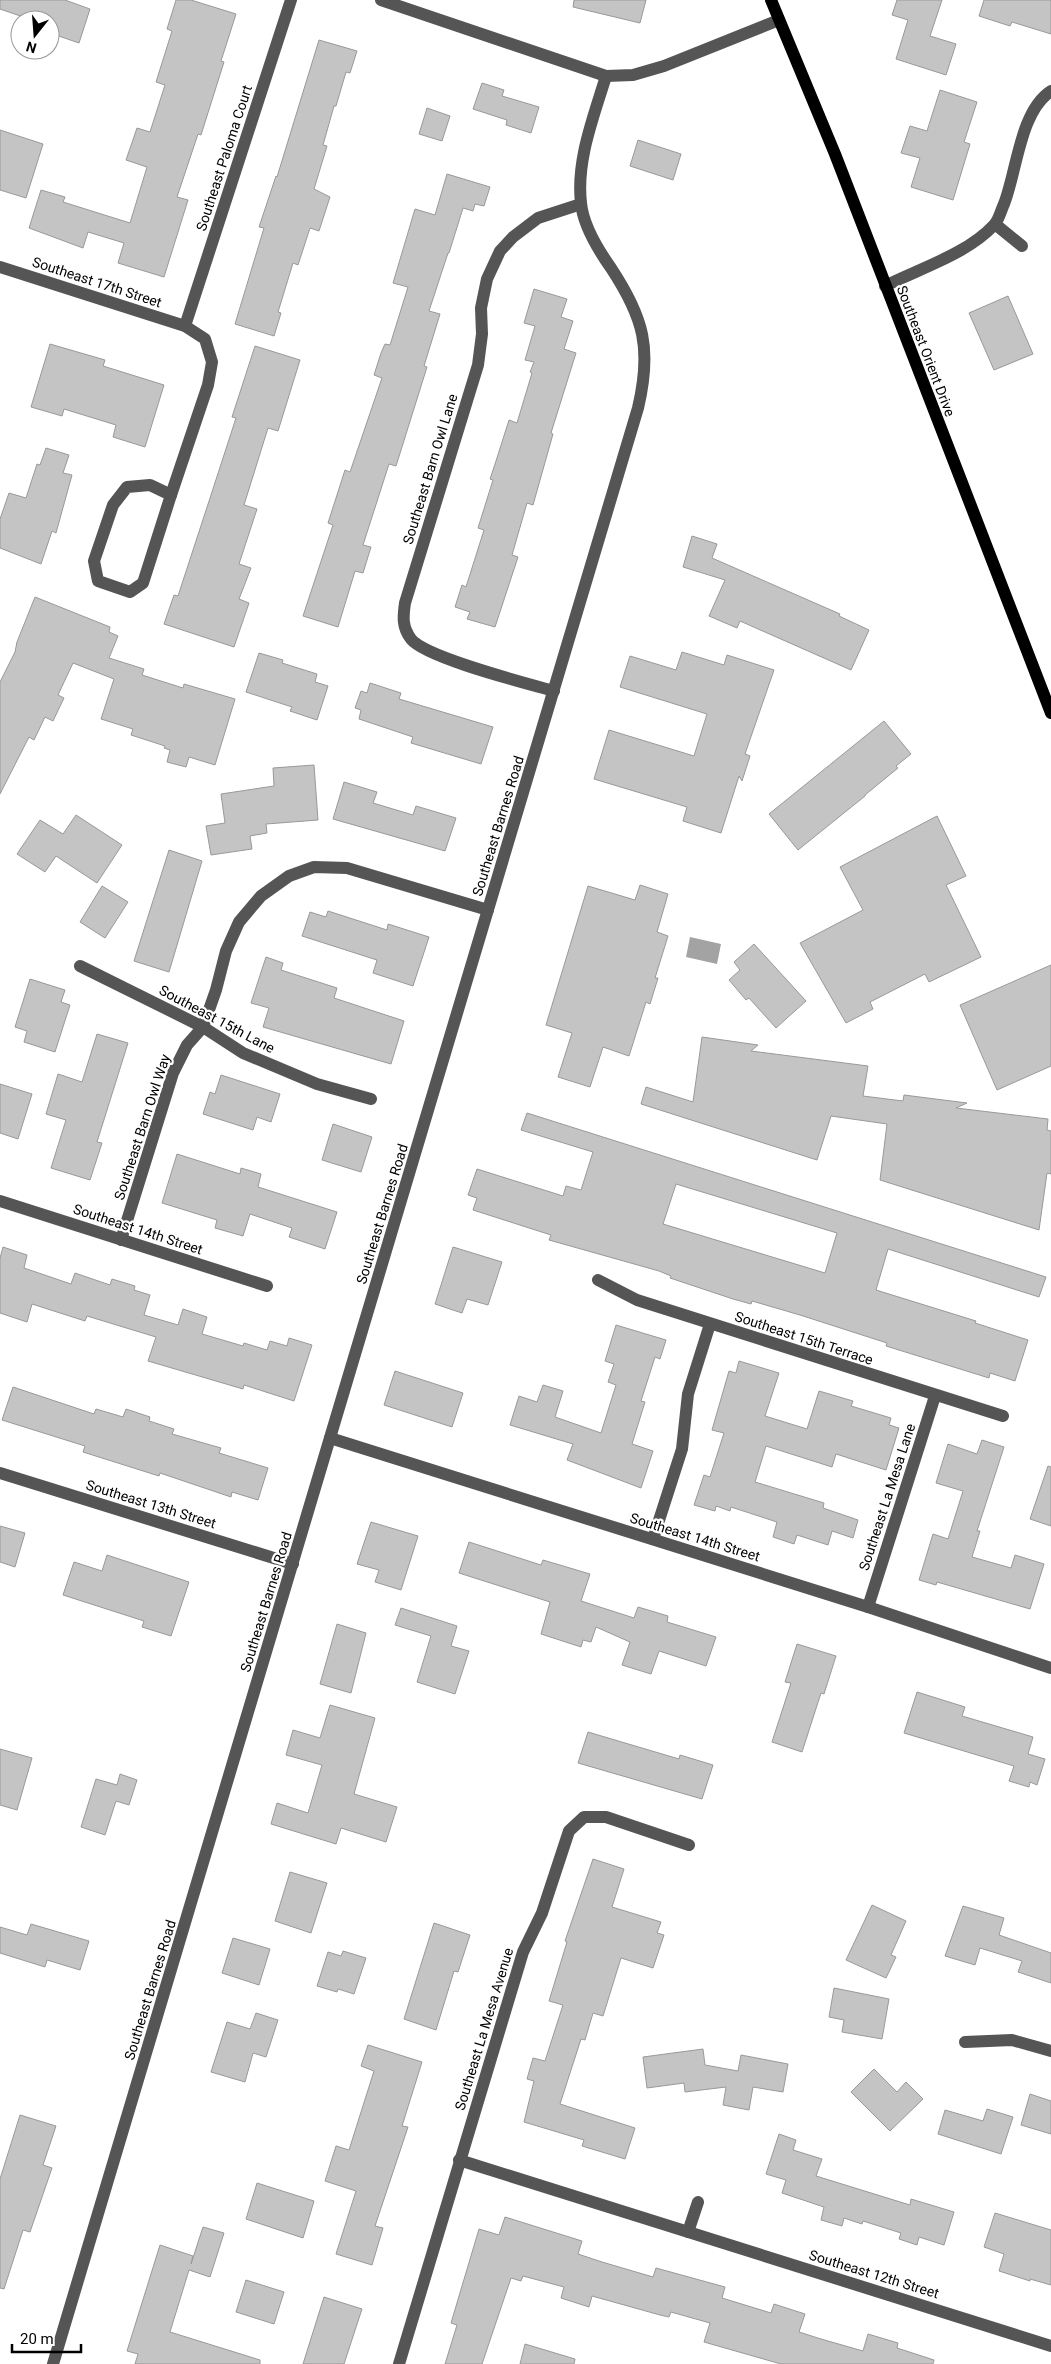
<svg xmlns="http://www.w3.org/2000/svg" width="1051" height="2364" viewBox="0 0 1051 2364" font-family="Roboto,sans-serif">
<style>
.water{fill:#a3a3a3}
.building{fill:#c4c4c4;stroke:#999;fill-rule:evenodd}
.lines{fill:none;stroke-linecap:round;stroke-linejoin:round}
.minor{stroke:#555;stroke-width:12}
.major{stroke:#000;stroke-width:12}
.labels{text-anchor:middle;stroke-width:4.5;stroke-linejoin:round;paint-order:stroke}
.street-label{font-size:14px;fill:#000;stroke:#fff}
</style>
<rect width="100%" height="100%" fill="#fff"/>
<!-- water -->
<polygon class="water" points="690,937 721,944 717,964 686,957"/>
<!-- building -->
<g class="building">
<polygon points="0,0 65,0 90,9 79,43 50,33 50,20 32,20 0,9"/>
<polygon points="176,0 191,0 236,14 221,61 224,62 201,135 198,134 177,197 188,200 164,277 118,263 124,243 88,232 83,248 29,228 41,190 65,197 63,202 130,223 147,167 126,160 137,128 150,132 165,85 156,82 172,31 167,29"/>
<polygon points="574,0 646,0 640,23 573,7"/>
<polygon points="897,0 942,0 930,36 956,44 946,75 896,59 908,20 892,15"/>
<polygon points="984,0 1051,0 1051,34 1012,22 1010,26 979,16"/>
<polygon points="319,40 357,51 350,73 346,72 336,106 334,106 323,145 327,146 314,189 330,197 319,231 310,228 298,265 293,263 278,312 281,313 274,336 235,324 264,228 259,227 276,176 277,177"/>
<polygon points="482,83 504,90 502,96 539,107 531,133 506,125 507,120 473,109"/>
<polygon points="940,90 977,102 964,142 970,144 953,200 911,187 920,158 901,153 910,126 927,131"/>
<polygon points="427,108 450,116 442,141 419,134"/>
<polygon points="0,130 43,144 26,198 0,190"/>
<polygon points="638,140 681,154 673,180 630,166"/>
<polygon points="447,174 490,187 484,206 475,204 473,211 463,208 449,253 448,253 429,311 440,314 424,366 427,367 396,466 389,464 363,545 371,547 363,573 355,571 338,627 303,616 333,525 328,523 345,470 350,472 382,378 374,375 381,353 385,344 390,345 408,287 393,283 415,209 435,215"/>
<polygon points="534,289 567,299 561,317 573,321 564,349 576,353 551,433 553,434 533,505 527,503 512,555 518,557 495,627 467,619 470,612 455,607 462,585 466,587 484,530 478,528 493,480 490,479 496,461 509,420 517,423 532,373 530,372 534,362 525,360 535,326 524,323"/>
<polygon points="1008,296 1033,354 994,370 969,313"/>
<polygon points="50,344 105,360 103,366 164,385 145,447 113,437 116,425 64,409 62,416 31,407"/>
<polygon points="255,346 300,360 278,431 268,428 244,505 257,509 239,564 251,568 239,599 249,603 234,647 164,624 174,595 178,596 211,495 236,418 232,417"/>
<polygon points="46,448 69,455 63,473 72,475 56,533 52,531 41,564 0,548 0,519 9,493 26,498 37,464 40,465"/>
<polygon points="692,536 717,544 712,558 840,614 839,616 869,630 851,670 740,621 737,628 709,616 725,580 683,567"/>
<polygon points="35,597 110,627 109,632 118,636 109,658 144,669 142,675 183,688 184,684 235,699 215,765 189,757 186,767 167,762 170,750 164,748 165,746 131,735 133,729 101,719 114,679 73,663 58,695 64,698 53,721 45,717 34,740 29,737 0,794 0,682 15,652 17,642"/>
<polygon points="682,652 724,665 727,655 774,670 745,754 750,756 742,781 739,776 721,833 683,821 687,807 594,779 609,730 694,756 707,714 620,687 630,656 676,670"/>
<polygon points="259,653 283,660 282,663 317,674 315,682 328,686 317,720 290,711 292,707 246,692"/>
<polygon points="370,683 401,693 399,699 493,727 481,764 411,743 413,737 359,719 361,710 355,708 361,691 367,693"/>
<polygon points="884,721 911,754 896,766 898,768 865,795 865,796 798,850 769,814"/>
<polygon points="314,765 318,820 266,824 267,833 250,836 252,849 211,855 206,826 225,823 221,794 274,786 273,768"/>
<polygon points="344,782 377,792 373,803 413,815 416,806 456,818 445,851 333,819"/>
<polygon points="76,815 122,845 97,883 56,856 45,872 17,854 40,820 63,834"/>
<polygon points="937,816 966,876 946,885 981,957 929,982 925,974 870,1002 873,1009 846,1023 800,943 863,910 840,867"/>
<polygon points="169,850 202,861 169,972 134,961"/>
<polygon points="640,885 668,894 657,932 668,936 655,978 658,978 650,1004 646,1002 629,1056 603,1047 590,1087 558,1077 572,1033 546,1025 588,886 635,900"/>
<polygon points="102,886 128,902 105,938 80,922"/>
<polygon points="328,911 387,930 388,924 429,937 413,986 373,973 377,960 302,936 310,912 326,917"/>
<polygon points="754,944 806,1001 776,1028 749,998 746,1000 729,980 740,970 734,962"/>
<polygon points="266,957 283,963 281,970 337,988 334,998 404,1021 391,1064 263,1027 269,1008 251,1003"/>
<polygon points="1051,965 1051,1066 997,1090 960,1005"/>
<polygon points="30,979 65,990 61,1002 70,1005 55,1052 24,1042 27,1031 15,1027"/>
<polygon points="97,1034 128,1043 97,1142 102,1143 90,1180 51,1168 66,1120 46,1114 58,1074 82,1082"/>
<polygon points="702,1037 758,1045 751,1051 868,1066 863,1096 903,1101 904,1095 967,1103 956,1108 1048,1119 1047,1130 1051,1131 1051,1174 1047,1173 1039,1230 880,1180 887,1124 831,1116 817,1160 641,1104 646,1087 693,1102"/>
<polygon points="221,1075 280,1094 271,1122 257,1117 253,1130 203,1114 210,1092 215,1094"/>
<polygon points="0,1084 32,1094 18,1139 0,1133"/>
<path d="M 527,1113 L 1046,1277 L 1039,1297 L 888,1249 L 876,1290 L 976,1321 L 975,1323 L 1028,1340 L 1015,1381 L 990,1373 L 989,1378 L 886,1346 L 887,1343 L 800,1315 L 752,1301 L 751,1304 L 733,1299 L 670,1278 L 671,1276 L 659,1271 L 549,1240 L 551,1235 L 473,1210 L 477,1198 L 468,1195 L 477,1169 L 563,1196 L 566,1186 L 581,1190 L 593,1152 L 521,1130 ZM 676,1184 L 837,1233 L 825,1273 L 663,1224 Z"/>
<polygon points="333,1124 372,1137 361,1172 322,1160"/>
<polygon points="177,1154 240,1174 241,1168 261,1174 258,1187 337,1212 325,1249 289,1237 292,1228 250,1214 243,1236 215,1228 217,1220 162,1203"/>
<polygon points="3,1247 27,1255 24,1268 71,1284 75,1273 110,1285 112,1279 135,1286 134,1290 150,1295 144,1315 178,1325 183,1309 207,1317 202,1334 243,1346 244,1343 267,1350 270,1341 287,1346 289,1338 312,1345 294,1401 244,1385 243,1389 148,1361 156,1337 87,1316 85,1321 32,1304 27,1322 0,1313 0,1258"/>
<polygon points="453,1247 502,1262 488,1305 467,1299 462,1313 435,1304"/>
<polygon points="616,1325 666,1340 660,1359 655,1357 641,1401 645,1402 632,1444 653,1451 641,1488 567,1460 573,1444 510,1425 519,1396 537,1402 543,1385 563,1391 555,1417 601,1433 616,1385 608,1382 614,1364 605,1361"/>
<polygon points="739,1361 779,1373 765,1416 807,1429 819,1391 853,1401 851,1406 891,1418 889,1425 899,1428 886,1470 836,1454 832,1467 766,1446 755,1482 824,1503 823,1508 858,1520 853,1538 832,1531 828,1545 797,1535 794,1544 773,1537 777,1522 731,1507 730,1511 716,1506 715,1511 694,1505 704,1475 710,1477 724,1433 712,1430 729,1371 736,1373"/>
<polygon points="395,1371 463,1393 452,1427 384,1405"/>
<polygon points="13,1387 94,1414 96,1409 123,1417 126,1409 150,1417 149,1421 174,1429 172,1434 221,1448 219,1453 268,1468 258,1500 232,1492 231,1497 160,1473 159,1476 83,1452 85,1446 2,1420"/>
<polygon points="982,1440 1004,1447 977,1531 980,1531 972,1557 1011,1568 1015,1555 1044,1564 1030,1609 937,1582 936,1585 919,1580 933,1534 948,1539 963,1491 936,1483 948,1444 977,1454"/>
<polygon points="1048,1466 1051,1467 1051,1526 1030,1519"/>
<polygon points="371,1522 418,1536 401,1590 375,1582 379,1570 357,1564"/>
<polygon points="0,1526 25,1533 15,1567 0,1562"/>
<polygon points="469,1542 541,1565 543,1560 590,1574 581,1601 634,1618 638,1607 668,1616 667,1622 716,1637 706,1666 659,1651 651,1674 622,1665 630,1642 596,1627 591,1642 583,1640 581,1647 541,1634 550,1602 459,1573"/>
<polygon points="107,1555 189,1582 171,1636 142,1627 144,1621 63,1595 74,1562 102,1571"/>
<polygon points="401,1608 457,1626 451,1646 469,1651 455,1694 417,1682 431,1636 395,1625"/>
<polygon points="337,1624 366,1633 351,1693 320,1684"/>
<polygon points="797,1644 836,1656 824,1694 821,1693 802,1752 772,1742 791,1683 785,1682"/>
<polygon points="917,1692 965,1707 962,1716 1033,1737 1028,1754 1045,1759 1037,1785 1030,1782 1029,1787 1009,1781 1014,1766 904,1733"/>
<polygon points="330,1705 375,1718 354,1794 397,1807 386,1842 341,1828 336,1844 271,1824 277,1803 308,1813 322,1765 286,1755 293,1730 320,1738"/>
<polygon points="588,1732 679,1759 680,1755 713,1765 702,1799 578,1763"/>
<polygon points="0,1749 32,1758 17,1810 0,1805"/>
<polygon points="120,1774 137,1780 129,1805 116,1801 105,1835 81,1827 96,1779 117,1785"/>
<polygon points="593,1859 624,1869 612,1907 661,1922 657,1933 664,1935 653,1968 621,1958 603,2016 593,2013 585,2040 581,2039 560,2104 635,2128 625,2159 582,2146 584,2140 524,2122 534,2081 527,2079 533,2058 545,2061 563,2005 549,2001 567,1942 565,1941"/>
<polygon points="290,1872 327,1883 311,1933 275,1921"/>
<polygon points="872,1905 906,1921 891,1955 896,1957 886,1978 846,1960"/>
<polygon points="963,1906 1004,1918 999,1935 1051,1953 1051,1983 1018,1972 1022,1961 980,1948 975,1965 945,1956"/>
<polygon points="434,1923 470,1935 458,1972 454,1971 436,2030 404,2019"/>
<polygon points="31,1924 89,1941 80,1970 47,1960 45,1967 0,1953 0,1927 27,1935"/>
<polygon points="233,1938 270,1949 259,1985 222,1973"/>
<polygon points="343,1951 366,1958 354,1994 338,1989 337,1992 317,1986 328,1952 341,1956"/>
<polygon points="834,1988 889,1999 882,2039 842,2032 844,2020 829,2017"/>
<polygon points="256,2013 278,2020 266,2057 253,2053 245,2082 211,2072 227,2022 250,2029"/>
<polygon points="368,2045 422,2062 402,2126 408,2127 375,2226 383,2228 372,2265 336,2254 356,2191 325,2181 336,2146 349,2150 374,2071 361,2066"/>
<polygon points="703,2049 705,2065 738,2071 741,2055 788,2064 783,2092 753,2087 749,2110 723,2105 726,2087 685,2092 684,2083 647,2088 643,2057"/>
<polygon points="874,2069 897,2092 906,2082 923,2099 890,2131 851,2092"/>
<polygon points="1030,2094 1051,2101 1051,2134 1021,2125"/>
<polygon points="987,2109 1013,2117 1001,2154 938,2134 945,2110 983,2121"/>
<polygon points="20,2115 56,2126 43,2165 52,2168 30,2232 23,2230 4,2289 0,2288 0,2179"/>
<polygon points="779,2134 796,2140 793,2150 822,2159 816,2176 910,2205 911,2199 954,2212 944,2245 919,2237 917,2245 899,2239 901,2233 863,2221 862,2224 844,2218 842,2226 821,2220 824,2207 782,2193 786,2180 766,2174"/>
<polygon points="257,2183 314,2201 303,2238 246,2219"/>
<polygon points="995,2213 1051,2230 1051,2285 1030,2279 1030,2281 999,2271 1004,2254 984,2247"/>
<polygon points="505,2217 582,2241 578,2254 602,2262 653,2277 656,2268 725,2287 722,2298 771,2313 774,2304 805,2314 799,2332 821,2339 863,2351 868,2334 898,2343 897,2348 934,2360 933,2364 781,2364 704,2342 710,2323 671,2312 669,2317 660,2315 592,2296 589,2307 561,2298 564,2287 523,2276 521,2281 511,2278 482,2364 445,2364 457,2325 451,2323 479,2229 499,2235"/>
<polygon points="203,2227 224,2233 210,2277 189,2270 170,2332 260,2360 260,2364 135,2364 138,2354 127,2351 160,2245 193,2256 191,2264"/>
<polygon points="246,2280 284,2292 274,2324 236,2312"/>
<polygon points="324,2297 362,2309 344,2364 303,2364"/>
<polygon points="525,2344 575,2359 574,2364 520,2364"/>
</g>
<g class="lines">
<!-- minor -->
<g class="minor">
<polyline points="381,0 606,76 633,75 664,66 779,20"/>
<polyline points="995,224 1022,246"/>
<polyline points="0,267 185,326 205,339 212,362 208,385 171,495"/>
<path d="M 885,286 C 921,268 967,254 994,225 C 999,220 1001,210 1004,204 C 1017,171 1020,111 1051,91"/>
<polyline points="185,326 291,0"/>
<polygon points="150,485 171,495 143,583 130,592 98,581 94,561 113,505 127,487"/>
<path d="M 554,691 C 526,683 426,658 411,639 C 402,627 403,617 405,603 L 478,365 L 482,334 L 481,308 L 487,279 L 500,251 L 513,237 L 538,218 L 581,204"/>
<polyline points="80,966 203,1027 243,1053 317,1084 371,1099"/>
<polyline points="0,1201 267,1286"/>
<polyline points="121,1240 173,1073 187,1045 203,1027 216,990 226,951 239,922 261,896 289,876 314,867 347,868 488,910"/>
<polyline points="598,1280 637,1300 1003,1416"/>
<polyline points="330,1438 868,1607 1051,1668"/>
<polyline points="0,1473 293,1564"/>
<polyline points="653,1539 682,1449 688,1394 710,1324"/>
<polyline points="868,1607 935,1396"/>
<polyline points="965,2042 1012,2040 1051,2051"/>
<polyline points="459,2160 1051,2346"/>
<polyline points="688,2232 698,2202"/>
<path d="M 53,2364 L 638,408 C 652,349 644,318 611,268 C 599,251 583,224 581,203 C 576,160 594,116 606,76"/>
<polyline points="399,2364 523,1952 542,1913 569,1831 584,1817 606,1817 689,1845"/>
</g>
<!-- major -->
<polyline class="major" points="771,0 835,154 1051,713"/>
</g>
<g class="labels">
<!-- street labels -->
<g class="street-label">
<text transform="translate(224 158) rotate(-72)" y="5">Southeast Paloma Court</text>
<text transform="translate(97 282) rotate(18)" y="5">Southeast 17th Street</text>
<text transform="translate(926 351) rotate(69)" y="5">Southeast Orient Drive</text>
<text transform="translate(430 469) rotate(-73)" y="5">Southeast Barn Owl Lane</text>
<text transform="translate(498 826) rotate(-73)" y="5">Southeast Barnes Road</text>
<text transform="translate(217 1019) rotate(28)" y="5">Southeast 15th Lane</text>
<text transform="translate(142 1127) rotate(-72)" y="5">Southeast Barn Owl Way</text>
<text transform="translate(382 1214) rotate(-73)" y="5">Southeast Barnes Road</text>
<text transform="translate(138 1229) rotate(18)" y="5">Southeast 14th Street</text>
<text transform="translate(804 1338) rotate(18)" y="5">Southeast 15th Terrace</text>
<text transform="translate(887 1497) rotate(-72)" y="5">Southeast La Mesa Lane</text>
<text transform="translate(151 1504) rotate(17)" y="5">Southeast 13th Street</text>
<text transform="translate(695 1537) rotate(17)" y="5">Southeast 14th Street</text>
<text transform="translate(266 1602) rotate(-73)" y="5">Southeast Barnes Road</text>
<text transform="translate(150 1990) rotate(-73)" y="5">Southeast Barnes Road</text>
<text transform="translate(484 2029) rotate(-73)" y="5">Southeast La Mesa Avenue</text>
<text transform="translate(874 2274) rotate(17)" y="5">Southeast 12th Street</text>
</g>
</g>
<!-- north arrow -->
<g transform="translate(35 35) rotate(197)"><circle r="24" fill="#ffffff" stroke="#999999"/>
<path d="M0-4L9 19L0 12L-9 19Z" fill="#000000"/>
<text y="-8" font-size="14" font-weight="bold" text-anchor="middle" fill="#000000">N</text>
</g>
<!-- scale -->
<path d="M12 2344v8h69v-8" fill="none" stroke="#000000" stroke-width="2.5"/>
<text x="20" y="2344" font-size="15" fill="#000000" stroke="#ffffff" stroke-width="4" paint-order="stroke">20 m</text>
</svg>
